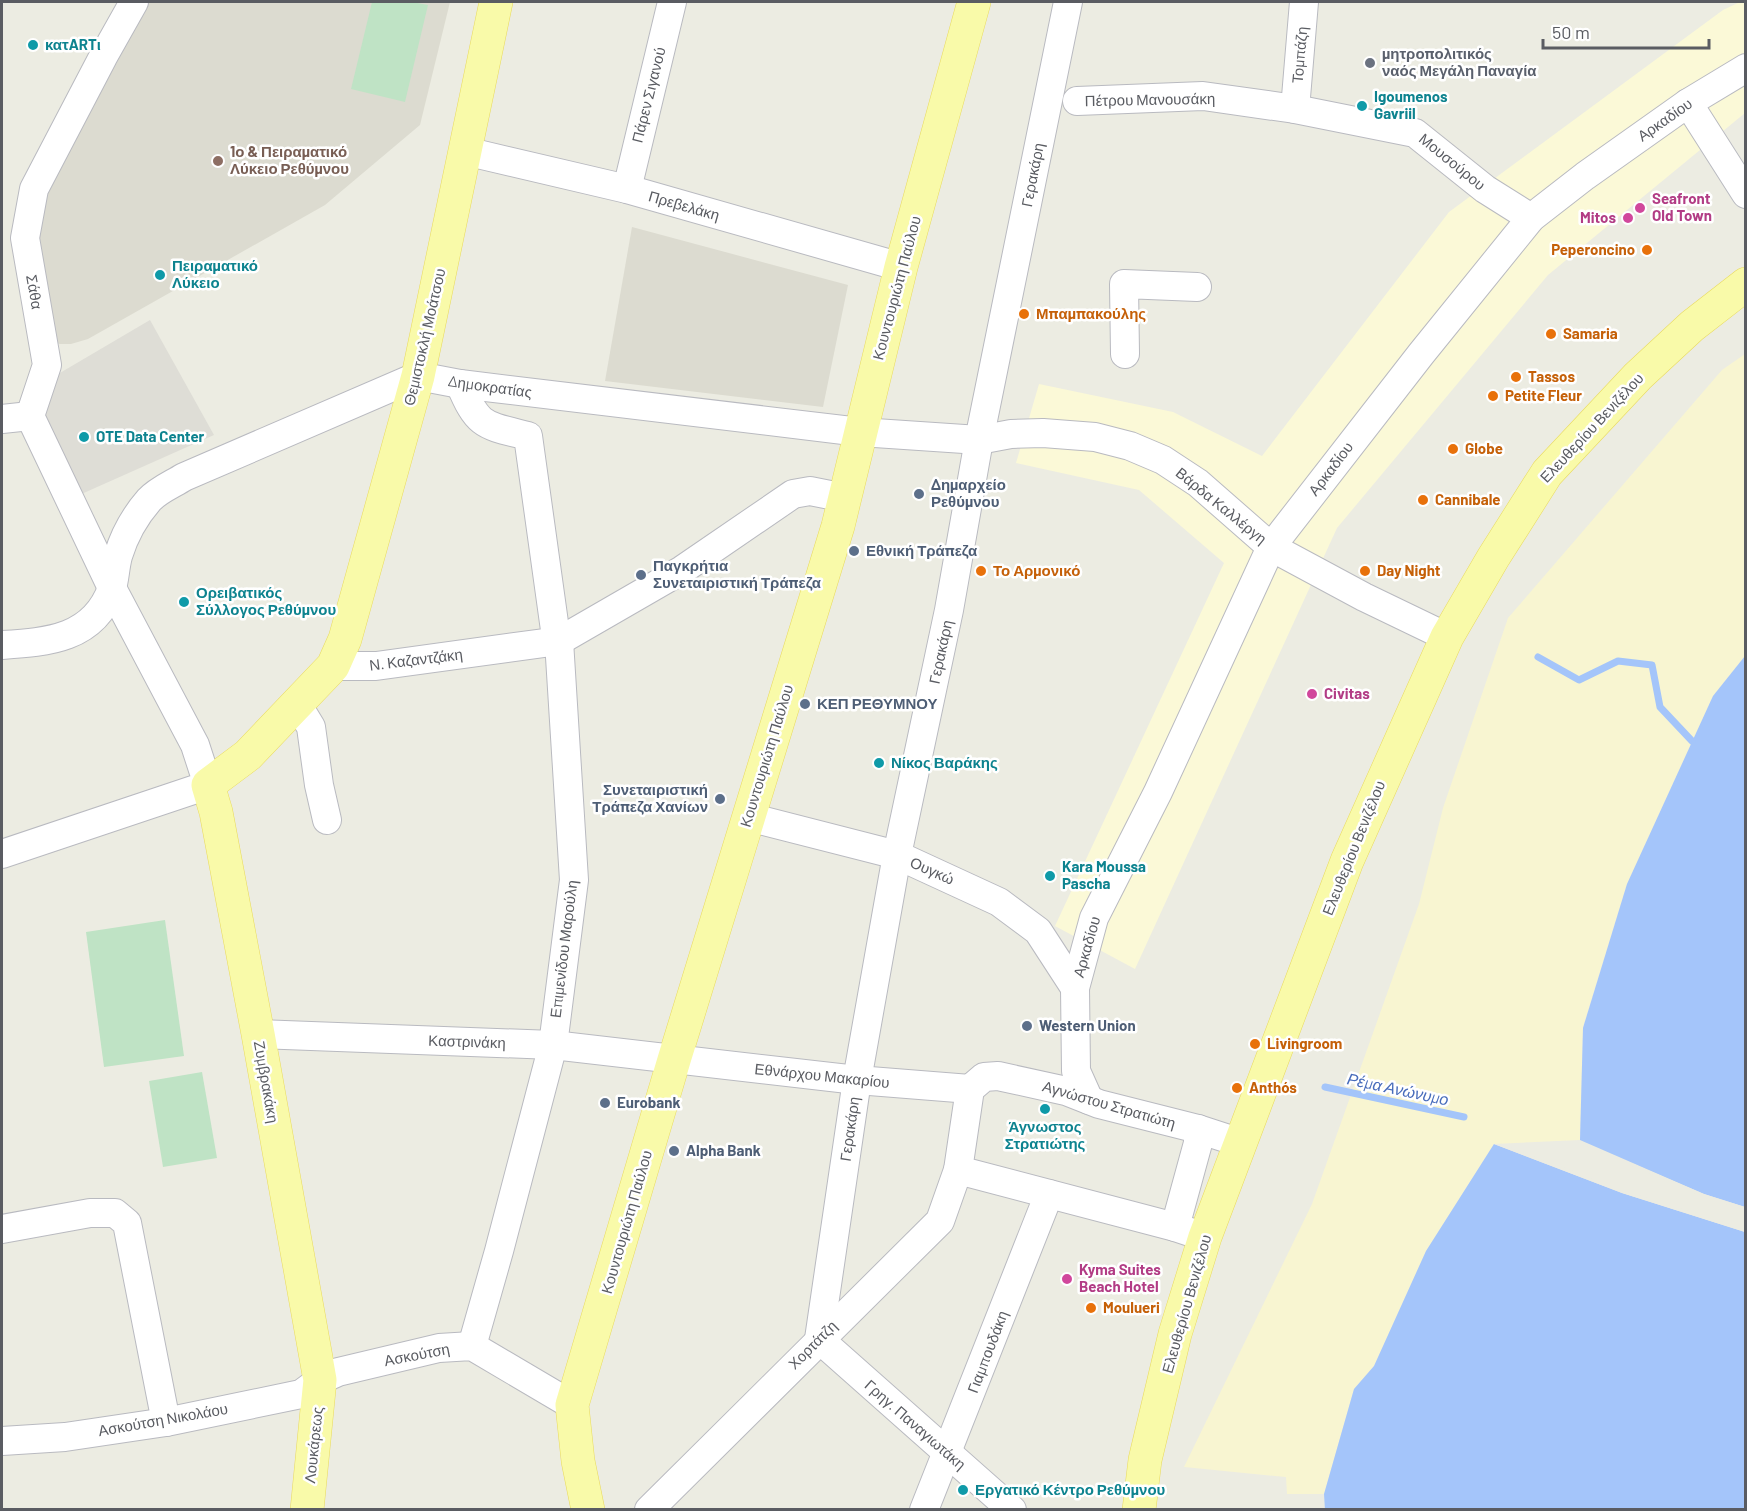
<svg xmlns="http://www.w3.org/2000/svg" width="1747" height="1511" viewBox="0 0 1747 1511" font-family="Barlow,sans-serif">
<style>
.commercial{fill:#fbf9d7}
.industrial{fill:#deddd6}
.education{fill:#dcdbd0}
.green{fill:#bfe3c5}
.sand{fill:#f8f5d1}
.water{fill:#a4c5fa}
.pier{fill:#ecece2}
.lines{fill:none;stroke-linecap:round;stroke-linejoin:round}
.stream{stroke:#a4c5fa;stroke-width:7}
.minor-casing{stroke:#b9bac0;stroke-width:30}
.major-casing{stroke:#e9da5e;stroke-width:34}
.minor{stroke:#fff;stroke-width:28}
.major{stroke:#f9faa9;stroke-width:33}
.culture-dot{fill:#0f9aa8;stroke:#fff;stroke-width:2}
.worship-dot{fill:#6b7280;stroke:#fff;stroke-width:2}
.education-dot{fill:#8d6e63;stroke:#fff;stroke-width:2}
.hotel-dot{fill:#d1479c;stroke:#fff;stroke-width:2}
.food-dot{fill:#e8710a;stroke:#fff;stroke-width:2}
.service-dot{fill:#5c6f8a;stroke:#fff;stroke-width:2}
.labels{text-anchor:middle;stroke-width:5;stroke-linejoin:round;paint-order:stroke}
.culture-label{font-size:15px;font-weight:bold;fill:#0d838f;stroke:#fff;text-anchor:start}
.worship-label{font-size:15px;font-weight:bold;fill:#5b616d;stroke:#fff;text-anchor:start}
.street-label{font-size:15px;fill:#5a5c62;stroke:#fff}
.education-label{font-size:15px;font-weight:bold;fill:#785e54;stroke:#fff;text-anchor:start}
.hotel-label{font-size:15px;font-weight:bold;fill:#b23c85;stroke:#fff;text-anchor:start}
.food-label{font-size:15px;font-weight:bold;fill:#c56008;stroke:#fff;text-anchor:start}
.service-label{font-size:15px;font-weight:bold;fill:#4e5e75;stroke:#fff;text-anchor:start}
.water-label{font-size:16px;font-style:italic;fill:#486cbb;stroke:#fff}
</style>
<rect width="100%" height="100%" fill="#ecece2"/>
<!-- commercial -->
<polygon class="commercial" points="1740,2 1745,2 1745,113 1548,275 1337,528 1135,969 1055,926 1224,563 1139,490 1016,463 1039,384 1173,412 1262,456 1449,212 1723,10"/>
<!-- industrial -->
<polygon class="industrial" points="150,320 214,435 77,496 34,416 48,380"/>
<!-- education -->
<g class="education">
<polygon points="147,2 450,2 420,125 325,205 88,339 71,344 60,344 50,341 28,239 38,197"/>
<polygon points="632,227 848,285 823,407 605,381"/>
</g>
<!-- green -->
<g class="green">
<polygon points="372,2 412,2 428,5 405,102 351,89"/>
<polygon points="165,920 184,1056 104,1067 86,932"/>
<polygon points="202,1072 217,1158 163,1167 149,1081"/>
</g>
<!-- sand -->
<polygon class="sand" points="1745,354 1745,656 1713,696 1627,884 1583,1027 1580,1140 1494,1144 1426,1251 1374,1366 1354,1389 1324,1494 1287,1494 1286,1477 1184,1467 1312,1204 1419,904 1443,808 1508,618 1722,370"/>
<!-- water -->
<g class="water">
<polygon points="1745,656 1745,1207 1704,1194 1580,1140 1583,1028 1627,884 1713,696"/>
<polygon points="1494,1144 1622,1193 1745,1232 1745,1509 1325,1510 1324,1494 1354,1389 1374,1366 1426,1251"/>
</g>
<!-- pier -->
<g class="pier">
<polygon points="1577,1140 1704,1194 1745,1207 1746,1210 1703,1197 1579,1143"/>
<polygon points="1494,1144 1501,1144 1623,1190 1746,1229 1745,1232 1622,1193"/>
</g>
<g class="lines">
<!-- stream -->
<g class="stream">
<polyline points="1538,657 1579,680 1618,661 1652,665 1660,707 1692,741"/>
<polyline points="1325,1087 1464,1117"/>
</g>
<defs>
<g id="minor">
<polyline points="1077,101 1203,96 1295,109 1415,133 1485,189 1531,218"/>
<polyline points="1688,103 1746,194"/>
<polyline points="1295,109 1304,2"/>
<polyline points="465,151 627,189 901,267"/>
<polyline points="627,189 672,2"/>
<polyline points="1125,354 1124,284 1197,287"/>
<path d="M 460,384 C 478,427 484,425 528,436 L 555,630 L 559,641 L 574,880 L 553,1045 L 499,1251 L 472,1346"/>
<polyline points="2,419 30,416"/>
<path d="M 2,645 C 48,642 94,639 112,588 C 115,578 115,567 118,556 C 124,536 135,516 149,500 C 158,490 173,484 184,477 L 418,376 L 460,384 L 860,432 L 979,440 L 1011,434 L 1043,433 L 1095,437 L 1130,446 L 1163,460 L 1198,483 L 1271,547 L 1364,597 L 1447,637"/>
<polyline points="333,666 376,666 559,641 682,570 793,494 810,491 845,498"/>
<polyline points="297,704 311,727 319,785 327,820"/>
<polyline points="748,817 897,855 999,902 1038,931 1075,988"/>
<polyline points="2,854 208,785 195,745 112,588 30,416 47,365 25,238 34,189 103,57 134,2"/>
<polyline points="258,1034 553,1045 857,1080 970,1089"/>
<polyline points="1089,1100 1076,1071 1075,988 1094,918 1158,792 1271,547 1421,354 1531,218 1585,176 1688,103 1746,68"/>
<polyline points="1175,1227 1198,1143 1198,1129"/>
<polyline points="2,1229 90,1213 115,1213 127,1223 166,1422"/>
<polyline points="1205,1237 1175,1227 958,1170 970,1089 984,1077 998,1076 1066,1091 1099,1104 1198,1129 1241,1143"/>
<polyline points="2,1441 65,1437 166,1422 301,1394 320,1380 338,1372 439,1348 472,1346 572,1405"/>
<polyline points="649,1510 940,1221 958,1170"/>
<polyline points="924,1510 1049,1194"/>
<polyline points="1012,1510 819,1339 857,1080 897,855 949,610 979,440 1068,2"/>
</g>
<g id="major">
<polyline points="307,1510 320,1380 258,1034 216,812 208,785 248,755 333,666 345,639 418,376 496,2"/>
<polyline points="588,1510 578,1461 572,1405 674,1060 838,526 901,267 974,2"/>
<polyline points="1139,1510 1145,1460 1175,1334 1205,1237 1347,861 1447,637 1493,558 1547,473 1638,376 1692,326 1746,284"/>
</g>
</defs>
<!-- minor casing -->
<use href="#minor" class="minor-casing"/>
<!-- major casing -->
<use href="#major" class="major-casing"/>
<!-- minor -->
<use href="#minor" class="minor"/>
<!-- major -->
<use href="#major" class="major"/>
</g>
<!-- markers -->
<g class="culture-dot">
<circle cx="33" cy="45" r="6"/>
<circle cx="1362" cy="106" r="6"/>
<circle cx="160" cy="275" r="6"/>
<circle cx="84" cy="437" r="6"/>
<circle cx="184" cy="602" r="6"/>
<circle cx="879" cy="763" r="6"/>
<circle cx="1050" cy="876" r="6"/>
<circle cx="1045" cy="1109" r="6"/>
<circle cx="963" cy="1490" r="6"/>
</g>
<circle class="worship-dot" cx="1370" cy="63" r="6"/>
<circle class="education-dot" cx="218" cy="161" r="6"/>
<g class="hotel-dot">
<circle cx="1640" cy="208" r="6"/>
<circle cx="1628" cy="218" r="6"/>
<circle cx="1312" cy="694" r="6"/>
<circle cx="1067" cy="1279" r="6"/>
</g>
<g class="food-dot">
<circle cx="1647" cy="250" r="6"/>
<circle cx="1024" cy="314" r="6"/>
<circle cx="1551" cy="334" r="6"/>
<circle cx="1516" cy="377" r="6"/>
<circle cx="1493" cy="396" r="6"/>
<circle cx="1453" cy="449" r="6"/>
<circle cx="1423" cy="500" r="6"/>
<circle cx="981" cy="571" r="6"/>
<circle cx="1365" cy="571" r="6"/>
<circle cx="1255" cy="1044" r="6"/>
<circle cx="1237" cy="1088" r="6"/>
<circle cx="1091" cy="1308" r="6"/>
</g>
<g class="service-dot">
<circle cx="919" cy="494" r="6"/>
<circle cx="854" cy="551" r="6"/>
<circle cx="641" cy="575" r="6"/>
<circle cx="805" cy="704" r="6"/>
<circle cx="720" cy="799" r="6"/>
<circle cx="1027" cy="1026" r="6"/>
<circle cx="605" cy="1103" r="6"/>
<circle cx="674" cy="1151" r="6"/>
</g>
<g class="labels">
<!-- culture labels -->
<g class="culture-label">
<text x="45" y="50">κατARTι</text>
<text x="1374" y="102">Igoumenos<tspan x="1374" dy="17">Gavriil</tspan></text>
<text x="172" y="271">Πειραματικό<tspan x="172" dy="17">Λύκειο</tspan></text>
<text x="96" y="442">OTE Data Center</text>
<text x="196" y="598">Ορειβατικός<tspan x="196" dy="17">Σύλλογος Ρεθύμνου</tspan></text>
<text x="891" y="768">Νίκος Βαράκης</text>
<text x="1062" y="872">Kara Moussa<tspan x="1062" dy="17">Pascha</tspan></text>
<text x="1045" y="1132" text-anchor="middle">Άγνωστος<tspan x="1045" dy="17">Στρατιώτης</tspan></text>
<text x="975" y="1495">Εργατικό Κέντρο Ρεθύμνου</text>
</g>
<!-- worship labels -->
<g class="worship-label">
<text x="1382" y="59">μητροπολιτικός<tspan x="1382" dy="17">ναός Μεγάλη Παναγία</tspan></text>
</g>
<!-- street labels -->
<g class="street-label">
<text transform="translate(1300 55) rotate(-85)" y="5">Τομπάζη</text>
<text transform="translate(649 95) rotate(-76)" y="5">Πάρεν Σιγανού</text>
<text transform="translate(1150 100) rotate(-1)" y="5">Πέτρου Μανουσάκη</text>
<text transform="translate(1665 120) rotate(-35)" y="5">Αρκαδίου</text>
<text transform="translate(1452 162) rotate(39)" y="5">Μουσούρου</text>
<text transform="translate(1033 175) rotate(-79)" y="5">Γερακάρη</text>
<text transform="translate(684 206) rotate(16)" y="5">Πρεβελάκη</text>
<text transform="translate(897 288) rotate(-75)" y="5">Κουντουριώτη Παύλου</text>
<text transform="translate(34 292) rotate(80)" y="5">Σάθα</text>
<text transform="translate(425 337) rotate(-77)" y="5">Θεμιστοκλή Μοάτσου</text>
<text transform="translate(490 387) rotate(8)" y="5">Δημοκρατίας</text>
<text transform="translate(1592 428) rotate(-47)" y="5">Ελευθερίου Βενιζέλου</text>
<text transform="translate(1331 469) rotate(-53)" y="5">Αρκαδίου</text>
<text transform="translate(1221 506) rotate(39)" y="5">Βάρδα Καλλέργη</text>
<text transform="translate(941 652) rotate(-78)" y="5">Γερακάρη</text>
<text transform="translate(416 660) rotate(-7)" y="5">Ν. Καζαντζάκη</text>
<text transform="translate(767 756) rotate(-73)" y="5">Κουντουριώτη Παύλου</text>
<text transform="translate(1354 848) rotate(-68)" y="5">Ελευθερίου Βενιζέλου</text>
<text transform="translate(932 871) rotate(24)" y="5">Ουγκώ</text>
<text transform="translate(1087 947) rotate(-74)" y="5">Αρκαδίου</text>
<text transform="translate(564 949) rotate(-83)" y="5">Επιμενίδου Μαρούλη</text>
<text transform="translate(467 1042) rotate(2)" y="5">Καστρινάκη</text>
<text transform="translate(822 1076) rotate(6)" y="5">Εθνάρχου Μακαρίου</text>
<text transform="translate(266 1082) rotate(80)" y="5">Ζυμβρακάκη</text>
<text transform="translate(1109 1105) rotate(16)" y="5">Αγνώστου Στρατιώτη</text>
<text transform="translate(850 1129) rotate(-82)" y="5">Γερακάρη</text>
<text transform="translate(627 1222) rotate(-74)" y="5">Κουντουριώτη Παύλου</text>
<text transform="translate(1187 1304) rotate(-74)" y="5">Ελευθερίου Βενιζέλου</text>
<text transform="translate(813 1345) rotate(-45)" y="5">Χορτάτζη</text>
<text transform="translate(988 1352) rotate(-69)" y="5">Γιαμπουδάκη</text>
<text transform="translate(417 1355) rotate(-11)" y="5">Ασκούτση</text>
<text transform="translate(163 1420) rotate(-10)" y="5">Ασκούτση Νικολάου</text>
<text transform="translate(915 1425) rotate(41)" y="5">Γρηγ. Παναγιωτάκη</text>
<text transform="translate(314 1445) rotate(-84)" y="5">Λουκάρεως</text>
</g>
<!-- education labels -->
<g class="education-label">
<text x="230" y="157">1ο &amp; Πειραματικό<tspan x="230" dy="17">Λύκειο Ρεθύμνου</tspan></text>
</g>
<!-- hotel labels -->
<g class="hotel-label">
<text x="1652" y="204">Seafront<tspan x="1652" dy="17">Old Town</tspan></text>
<text x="1616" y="223" text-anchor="end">Mitos</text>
<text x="1324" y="699">Civitas</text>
<text x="1079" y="1275">Kyma Suites<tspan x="1079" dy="17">Beach Hotel</tspan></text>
</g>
<!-- food labels -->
<g class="food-label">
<text x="1635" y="255" text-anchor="end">Peperoncino</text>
<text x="1036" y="319">Μπαμπακούλης</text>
<text x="1563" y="339">Samaria</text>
<text x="1528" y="382">Tassos</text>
<text x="1505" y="401">Petite Fleur</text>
<text x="1465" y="454">Globe</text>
<text x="1435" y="505">Cannibale</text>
<text x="993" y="576">Το Αρμονικό</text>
<text x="1377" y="576">Day Night</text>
<text x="1267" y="1049">Livingroom</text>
<text x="1249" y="1093">Anthós</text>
<text x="1103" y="1313">Moulueri</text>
</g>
<!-- service labels -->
<g class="service-label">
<text x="931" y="490">Δημαρχείο<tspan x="931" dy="17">Ρεθύμνου</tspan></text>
<text x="866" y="556">Εθνική Τράπεζα</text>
<text x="653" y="571">Παγκρήτια<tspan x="653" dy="17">Συνεταιριστική Τράπεζα</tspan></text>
<text x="817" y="709">ΚΕΠ ΡΕΘΥΜΝΟΥ</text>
<text x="708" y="795" text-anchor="end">Συνεταιριστική<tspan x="708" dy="17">Τράπεζα Χανίων</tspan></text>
<text x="1039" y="1031">Western Union</text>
<text x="617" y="1108">Eurobank</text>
<text x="686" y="1156">Alpha Bank</text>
</g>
<!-- water labels -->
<g class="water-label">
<text transform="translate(1398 1089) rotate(12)" y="6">Ρέμα Ανώνυμο</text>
</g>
</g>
<!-- border -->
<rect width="1747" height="1511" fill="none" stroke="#5a5c62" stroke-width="6"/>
<!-- scale -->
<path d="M1543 39v9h166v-9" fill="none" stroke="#5a5c62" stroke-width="3"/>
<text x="1552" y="39" font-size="18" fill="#5a5c62" stroke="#ffffff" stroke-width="4.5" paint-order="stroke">50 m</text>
</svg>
